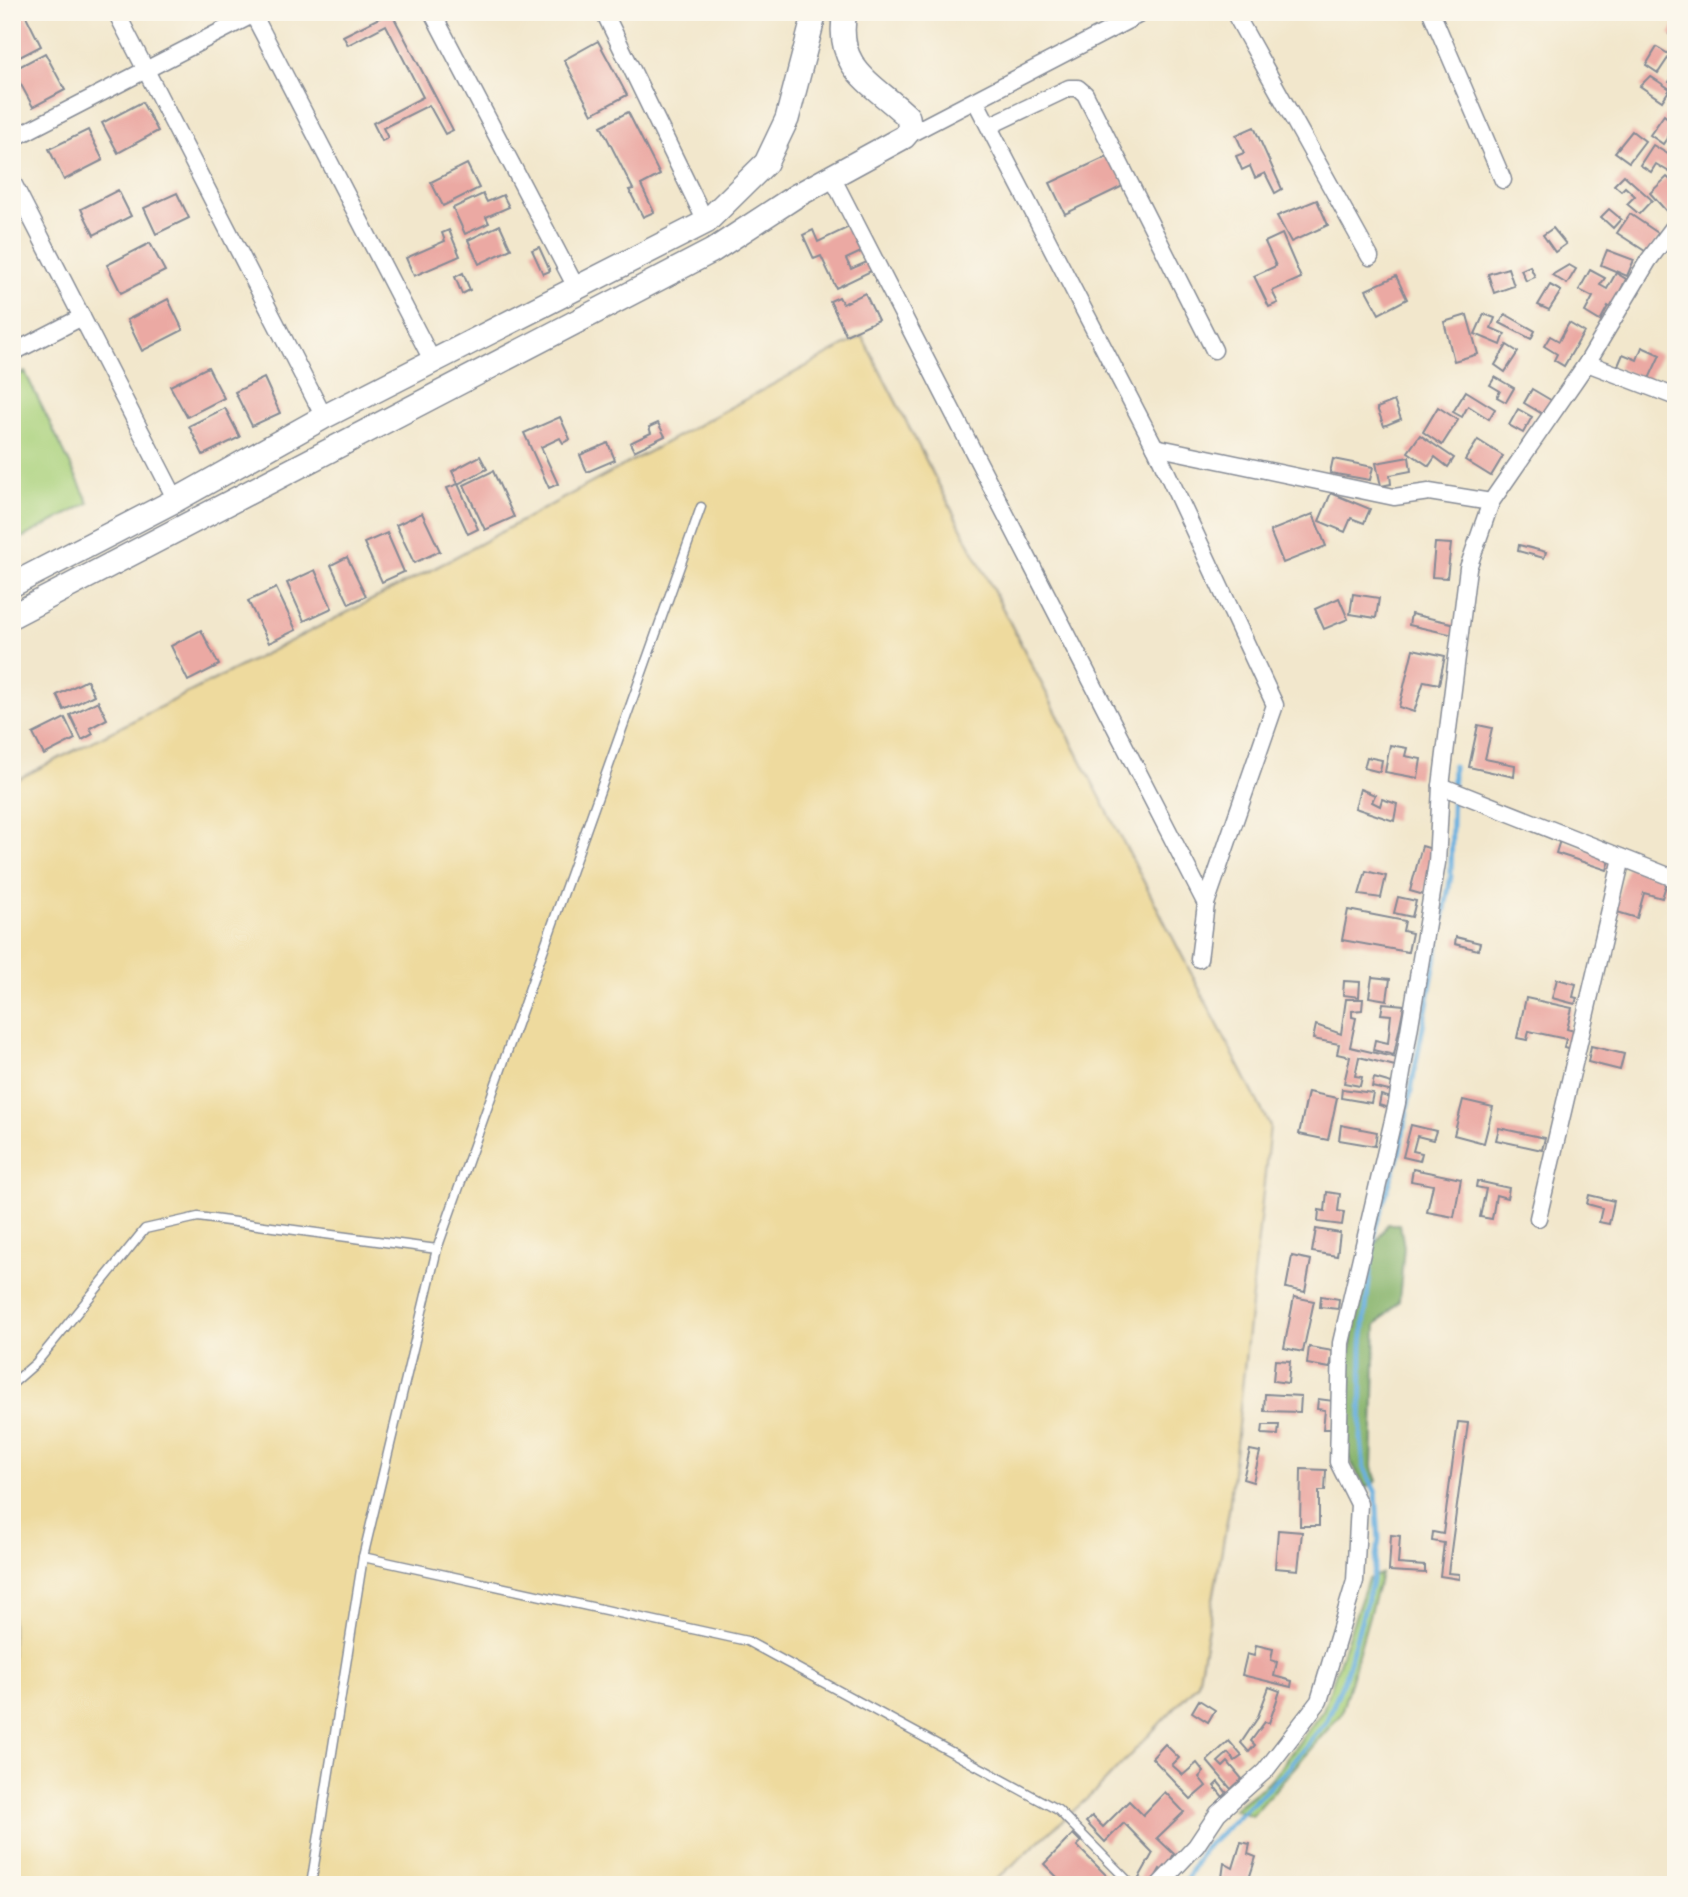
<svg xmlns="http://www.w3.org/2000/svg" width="1688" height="1897" viewBox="0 0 1688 1897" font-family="Dekko,sans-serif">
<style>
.green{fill:#aad27d;stroke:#62806e;stroke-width:2}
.forest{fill:#87b46c;stroke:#517265;stroke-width:2}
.sand{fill:#eeda9e;stroke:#84847e;stroke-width:2}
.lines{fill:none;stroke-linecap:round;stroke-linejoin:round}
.stream{stroke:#69b0e0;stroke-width:5}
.building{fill:#eba9a3}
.lane-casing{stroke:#868b95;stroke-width:11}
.street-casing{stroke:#868b95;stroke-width:19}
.secondary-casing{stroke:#868b95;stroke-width:26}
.lane{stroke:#fff;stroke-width:8}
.street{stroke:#fff;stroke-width:16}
.secondary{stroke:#fff;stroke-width:23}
</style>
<rect width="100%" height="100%" fill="#fbf7ec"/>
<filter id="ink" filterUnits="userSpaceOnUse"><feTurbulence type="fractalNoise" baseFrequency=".0143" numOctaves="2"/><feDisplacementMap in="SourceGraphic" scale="14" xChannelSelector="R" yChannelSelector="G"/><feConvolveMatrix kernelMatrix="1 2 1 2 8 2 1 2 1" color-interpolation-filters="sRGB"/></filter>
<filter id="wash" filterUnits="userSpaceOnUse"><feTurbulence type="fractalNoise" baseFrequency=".00686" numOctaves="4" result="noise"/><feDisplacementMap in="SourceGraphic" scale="28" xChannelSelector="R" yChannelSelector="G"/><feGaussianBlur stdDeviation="1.57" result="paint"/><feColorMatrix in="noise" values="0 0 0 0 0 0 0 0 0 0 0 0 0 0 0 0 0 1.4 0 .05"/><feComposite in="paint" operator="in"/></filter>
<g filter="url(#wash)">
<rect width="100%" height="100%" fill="#f2e7cc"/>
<!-- green -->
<g class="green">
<polygon points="25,372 89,503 12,543 12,378"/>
<polygon points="1381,1574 1341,1714 1252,1816 1234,1809 1271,1780 1323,1710 1368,1579"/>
</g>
<!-- forest -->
<polygon class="forest" points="1387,1224 1400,1224 1404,1247 1399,1301 1376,1325 1372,1467 1377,1481 1365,1488 1346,1452 1352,1323 1365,1263"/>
<!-- sand -->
<polygon class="sand" points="862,336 1270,1126 1229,1510 1198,1683 1099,1788 990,1885 12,1885 12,782 435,568"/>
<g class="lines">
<!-- stream -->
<polyline class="stream" points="1183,1885 1203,1850 1283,1774 1326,1722 1345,1677 1371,1586 1379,1540 1376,1493 1364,1468 1361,1439 1362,1344 1375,1228 1399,1154 1451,876 1453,766"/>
</g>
<g id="blocks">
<!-- building -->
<g class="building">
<polygon points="12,12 24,12 41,46 12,61"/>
<polygon points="391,12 453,130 445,134 429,105 383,128 388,138 382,141 373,123 423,97 386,25 348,45 343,36"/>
<polygon points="1676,24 1676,40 1669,34"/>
<polygon points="598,41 627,95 592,114 564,60"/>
<polygon points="1657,47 1670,55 1658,73 1646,65"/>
<polygon points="45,53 65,90 33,107 13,70"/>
<polygon points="1676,72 1676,87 1669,82"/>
<polygon points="1650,76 1670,89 1662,101 1640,86"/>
<polygon points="142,102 158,131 118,153 102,123"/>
<polygon points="628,112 660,175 641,185 654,212 643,217 629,190 633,189 601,126"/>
<polygon points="1664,115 1676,125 1663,144 1650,135"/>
<polygon points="1254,127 1282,189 1275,193 1265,173 1255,178 1250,166 1242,170 1236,156 1244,153 1236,135"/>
<polygon points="88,130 103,160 64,180 49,149"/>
<polygon points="1632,131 1645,141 1629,162 1615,152"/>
<polygon points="1653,145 1676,159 1671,173 1656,164 1651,172 1640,165"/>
<polygon points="1110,155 1125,185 1065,214 1050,183"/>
<polygon points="467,164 479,188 443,206 431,182"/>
<polygon points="1624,175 1652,200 1639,214 1627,204 1635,196 1625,187 1621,191 1614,185"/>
<polygon points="1667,177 1676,185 1676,206 1668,213 1650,193"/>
<polygon points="118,190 131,216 94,235 81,209"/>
<polygon points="177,193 189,218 156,234 144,208"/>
<polygon points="483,194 487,202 503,195 509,207 486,217 489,223 465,234 453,208"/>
<polygon points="1317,200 1328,225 1291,242 1277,216"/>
<polygon points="1609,209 1621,219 1613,228 1601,217"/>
<polygon points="1630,214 1661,235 1648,253 1617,233"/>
<polygon points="500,225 511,249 479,264 468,240"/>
<polygon points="849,227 861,252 846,259 851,269 867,262 871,271 836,288 821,256 814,259 803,235 813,230 818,242"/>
<polygon points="1553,228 1566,244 1555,252 1543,235"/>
<polygon points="449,230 460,256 414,276 406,258 445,241 442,233"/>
<polygon points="1282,234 1301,278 1272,291 1278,303 1269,307 1254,276 1276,266 1265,242"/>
<polygon points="150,243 165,271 121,293 107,265"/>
<polygon points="539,247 550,271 543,274 532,250"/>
<polygon points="1607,250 1634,260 1627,276 1601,265"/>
<polygon points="1569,265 1576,269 1567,284 1552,275"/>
<polygon points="1530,266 1535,277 1526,281 1521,270"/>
<polygon points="1508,268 1514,286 1494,293 1488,274"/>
<polygon points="1590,270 1605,278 1600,285 1607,289 1616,273 1626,279 1612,309 1608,306 1600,321 1585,312 1593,297 1579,290"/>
<polygon points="463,273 470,290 462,294 455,277"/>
<polygon points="1396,276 1407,299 1379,314 1366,290"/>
<polygon points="1550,285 1561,291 1549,310 1538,305"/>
<polygon points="865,293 878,320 846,335 830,301 839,297 843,304"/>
<polygon points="168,299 183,330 142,351 127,320"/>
<polygon points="1484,314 1495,318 1491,328 1505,334 1501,345 1475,334"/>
<polygon points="1505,314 1535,331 1531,339 1500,323"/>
<polygon points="1467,315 1478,354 1454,361 1444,322"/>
<polygon points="1569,323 1584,332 1564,366 1554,360 1557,354 1544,346 1550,336 1559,341"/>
<polygon points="1507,345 1518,352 1505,372 1495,365"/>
<polygon points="1642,347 1660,355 1648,381 1617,368 1623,354 1637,360"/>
<polygon points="208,367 224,398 187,417 170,386"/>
<polygon points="1495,377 1514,388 1506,402 1497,397 1500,391 1490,385"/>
<polygon points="264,378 280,413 252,426 235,392"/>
<polygon points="1532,389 1554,402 1546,416 1524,403"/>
<polygon points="1466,391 1495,409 1489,419 1468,406 1462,417 1453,412"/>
<polygon points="1394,401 1401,419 1384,426 1377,408"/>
<polygon points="1438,407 1458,420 1442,445 1423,432"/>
<polygon points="225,408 240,437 203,455 189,426"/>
<polygon points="1518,409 1532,417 1523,433 1509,425"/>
<polygon points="560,417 570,439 563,443 560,438 541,447 558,484 549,488 524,433"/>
<polygon points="658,423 665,436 634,451 630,443 651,433 649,427"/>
<polygon points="1420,435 1454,458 1448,467 1435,457 1429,466 1408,452"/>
<polygon points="1478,440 1503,456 1491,476 1465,460"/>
<polygon points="608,443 615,460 587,472 580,455"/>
<polygon points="480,456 487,469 458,484 452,471"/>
<polygon points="1409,457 1411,471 1390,475 1391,484 1381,486 1376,463"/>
<polygon points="1333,459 1373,467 1370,480 1330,473"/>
<polygon points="493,471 514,517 485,530 464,485"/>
<polygon points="458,484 478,529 468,534 447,488"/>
<polygon points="1331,493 1370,509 1364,523 1351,518 1345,532 1319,521"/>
<polygon points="422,513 440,551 414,563 396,525"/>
<polygon points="1313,514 1326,546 1283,563 1270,531"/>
<polygon points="387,533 404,572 382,582 364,543"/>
<polygon points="1435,543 1451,544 1447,578 1432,577"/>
<polygon points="1519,545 1546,552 1544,558 1518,551"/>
<polygon points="347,557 366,596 349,604 331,565"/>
<polygon points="315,570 332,608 304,621 287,583"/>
<polygon points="276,588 296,630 269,643 248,601"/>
<polygon points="1353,594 1379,598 1376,618 1350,614"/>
<polygon points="1339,598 1348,619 1324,629 1315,609"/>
<polygon points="1411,614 1456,624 1454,635 1409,625"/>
<polygon points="201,630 219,665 188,681 171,646"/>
<polygon points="1413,649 1445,656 1439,684 1424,681 1414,712 1399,707"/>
<polygon points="87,680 94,695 64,710 57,695"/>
<polygon points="98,701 107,719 90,728 93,734 82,740 70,715"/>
<polygon points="65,718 75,739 44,755 33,734"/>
<polygon points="1478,725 1492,728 1485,759 1515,765 1514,777 1469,767"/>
<polygon points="1390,745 1407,748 1405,756 1421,759 1418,778 1385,772"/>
<polygon points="1367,757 1382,760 1380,772 1364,768"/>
<polygon points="1360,789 1375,795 1372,802 1380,806 1382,799 1397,804 1394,821 1355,808"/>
<polygon points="1560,840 1611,857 1607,870 1556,853"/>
<polygon points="1422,846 1435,850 1424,895 1410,891"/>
<polygon points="1627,867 1668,879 1662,898 1644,893 1637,918 1614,911"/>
<polygon points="1366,871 1386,876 1381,898 1359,895"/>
<polygon points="1398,897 1416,901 1412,917 1394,913"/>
<polygon points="1348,910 1405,921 1403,931 1412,933 1408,952 1342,940"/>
<polygon points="1456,937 1480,943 1478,950 1455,944"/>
<polygon points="1372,977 1390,979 1387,1000 1369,997"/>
<polygon points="1557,979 1576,984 1573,997 1577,998 1575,1004 1552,998"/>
<polygon points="1344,981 1360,982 1359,997 1343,995"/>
<polygon points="1526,998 1572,1008 1567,1029 1578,1032 1574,1049 1564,1047 1566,1039 1529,1031 1527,1040 1517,1038"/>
<polygon points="1346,999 1363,999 1362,1010 1352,1011 1352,1017 1356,1018 1350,1047 1397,1058 1395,1066 1359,1057 1355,1076 1362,1077 1360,1086 1344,1083 1350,1057 1337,1054 1339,1044 1313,1039 1316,1025 1341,1034"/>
<polygon points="1383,1003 1404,1005 1394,1055 1373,1050 1375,1040 1388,1043 1391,1015 1381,1014"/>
<polygon points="1591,1046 1624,1054 1620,1070 1588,1062"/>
<polygon points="1374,1078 1395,1084 1393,1092 1372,1087"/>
<polygon points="1342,1089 1373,1093 1371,1103 1341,1098"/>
<polygon points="1308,1092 1337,1098 1328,1140 1299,1134"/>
<polygon points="1381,1095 1391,1098 1388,1108 1379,1105"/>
<polygon points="1463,1100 1493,1107 1484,1143 1454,1135"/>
<polygon points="1341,1125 1377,1132 1375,1146 1339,1140"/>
<polygon points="1411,1125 1436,1131 1433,1140 1417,1136 1413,1151 1422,1153 1420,1161 1403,1157"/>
<polygon points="1499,1128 1545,1138 1542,1150 1496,1140"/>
<polygon points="1413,1169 1461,1179 1454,1217 1427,1212 1433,1185 1411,1181"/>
<polygon points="1477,1181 1509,1188 1507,1198 1496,1195 1492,1219 1480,1217 1486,1189 1476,1187"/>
<polygon points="1327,1192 1340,1194 1338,1211 1344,1212 1342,1225 1318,1222 1319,1210 1325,1211"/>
<polygon points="1589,1195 1614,1201 1609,1224 1599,1222 1602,1208 1587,1204"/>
<polygon points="1316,1229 1340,1233 1337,1256 1312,1252"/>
<polygon points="1292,1256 1311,1260 1305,1292 1286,1288"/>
<polygon points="1321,1296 1339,1299 1338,1309 1320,1307"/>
<polygon points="1294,1297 1314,1301 1303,1352 1284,1348"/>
<polygon points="1309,1347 1333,1351 1330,1368 1307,1364"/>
<polygon points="1275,1360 1290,1361 1288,1383 1273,1381"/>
<polygon points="1265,1394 1301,1396 1300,1412 1264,1411"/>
<polygon points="1318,1399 1334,1401 1331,1429 1323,1429 1325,1410 1317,1409"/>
<polygon points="1458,1422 1468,1423 1448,1573 1459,1574 1459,1579 1440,1576 1444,1543 1432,1541 1433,1532 1443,1534"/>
<polygon points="1263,1425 1279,1425 1278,1435 1262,1434"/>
<polygon points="1250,1450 1260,1452 1253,1482 1243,1479"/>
<polygon points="1301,1469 1326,1470 1325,1491 1319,1491 1319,1526 1300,1526"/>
<polygon points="1278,1530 1302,1532 1298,1570 1275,1568"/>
<polygon points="1391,1535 1400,1536 1398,1564 1425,1566 1425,1573 1389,1571"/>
<polygon points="1256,1645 1273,1649 1271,1660 1277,1662 1274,1676 1292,1681 1291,1687 1242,1675 1247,1654 1254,1656"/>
<polygon points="1269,1687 1280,1691 1269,1723 1265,1722 1251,1741 1255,1745 1249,1752 1241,1743 1257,1719"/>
<polygon points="1199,1700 1215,1710 1208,1722 1192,1712"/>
<polygon points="1229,1741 1242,1756 1235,1761 1228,1753 1218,1762 1223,1767 1228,1762 1242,1779 1231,1789 1207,1761"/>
<polygon points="1165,1744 1179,1758 1172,1765 1183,1775 1197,1763 1204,1772 1199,1777 1206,1786 1191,1799 1152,1758"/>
<polygon points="1218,1782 1227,1793 1223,1797 1214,1786"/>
<polygon points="1165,1792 1184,1812 1157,1838 1174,1854 1164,1872 1160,1869 1151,1885 1139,1878 1153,1853 1124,1823 1105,1842 1086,1822 1092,1816 1103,1827 1129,1801 1143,1815"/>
<polygon points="1073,1834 1081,1842 1077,1846 1116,1885 1065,1885 1044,1864"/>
<polygon points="1241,1842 1250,1844 1248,1854 1256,1857 1247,1885 1221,1885 1224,1863 1233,1868"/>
</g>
</g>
</g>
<g filter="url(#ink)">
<use href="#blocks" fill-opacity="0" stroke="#868b95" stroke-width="2"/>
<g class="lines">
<defs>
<g id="lane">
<polyline points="12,1384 36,1363 145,1229 198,1217 437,1249"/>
<polyline points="363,1557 747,1641 1058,1810 1132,1885"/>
<polyline points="311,1885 363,1557 437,1249 701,507"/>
</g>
<g id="street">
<polyline points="116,12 324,417"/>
<polyline points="252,12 432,360"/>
<polyline points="432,12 577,289"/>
<polyline points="604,12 706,222"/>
<polyline points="1234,12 1370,257"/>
<polyline points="1431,12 1503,180"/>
<polyline points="976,102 1155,447 1275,705 1206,904 1199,959"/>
<polyline points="989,126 1069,88 1078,88 1085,94 1214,350"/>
<polyline points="904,137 1144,12"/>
<polyline points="12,139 258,12"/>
<polyline points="832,177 1206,904"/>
<polyline points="12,181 176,500"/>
<polyline points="12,353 82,317"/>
<polyline points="1587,363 1676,397"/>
<polyline points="1155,447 1394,497 1429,492 1491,502"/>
<polyline points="1441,786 1676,879"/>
<polyline points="1538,1218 1622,858"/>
<polyline points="1159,1885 1196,1846 1218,1813 1265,1771 1319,1701 1355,1581 1359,1504 1338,1462 1341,1343 1397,1103 1437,863 1441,786 1468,568 1491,502 1587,363 1648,261 1676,224"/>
</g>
<g id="secondary">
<polyline points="12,585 176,500 324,417 706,222 766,163 787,119 815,12"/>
<path d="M 12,616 L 712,251 L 796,196 L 904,137 L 910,130 L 908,117 C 873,83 834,69 845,12"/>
</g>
</defs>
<!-- lane casing -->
<use href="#lane" class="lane-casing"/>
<!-- street casing -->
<use href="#street" class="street-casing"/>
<!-- secondary casing -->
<use href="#secondary" class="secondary-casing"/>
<!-- lane -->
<use href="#lane" class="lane"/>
<!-- street -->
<use href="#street" class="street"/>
<!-- secondary -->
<use href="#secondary" class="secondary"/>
</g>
</g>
<!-- margin -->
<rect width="1688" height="1897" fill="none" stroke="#fbf7ec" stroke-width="42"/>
</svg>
